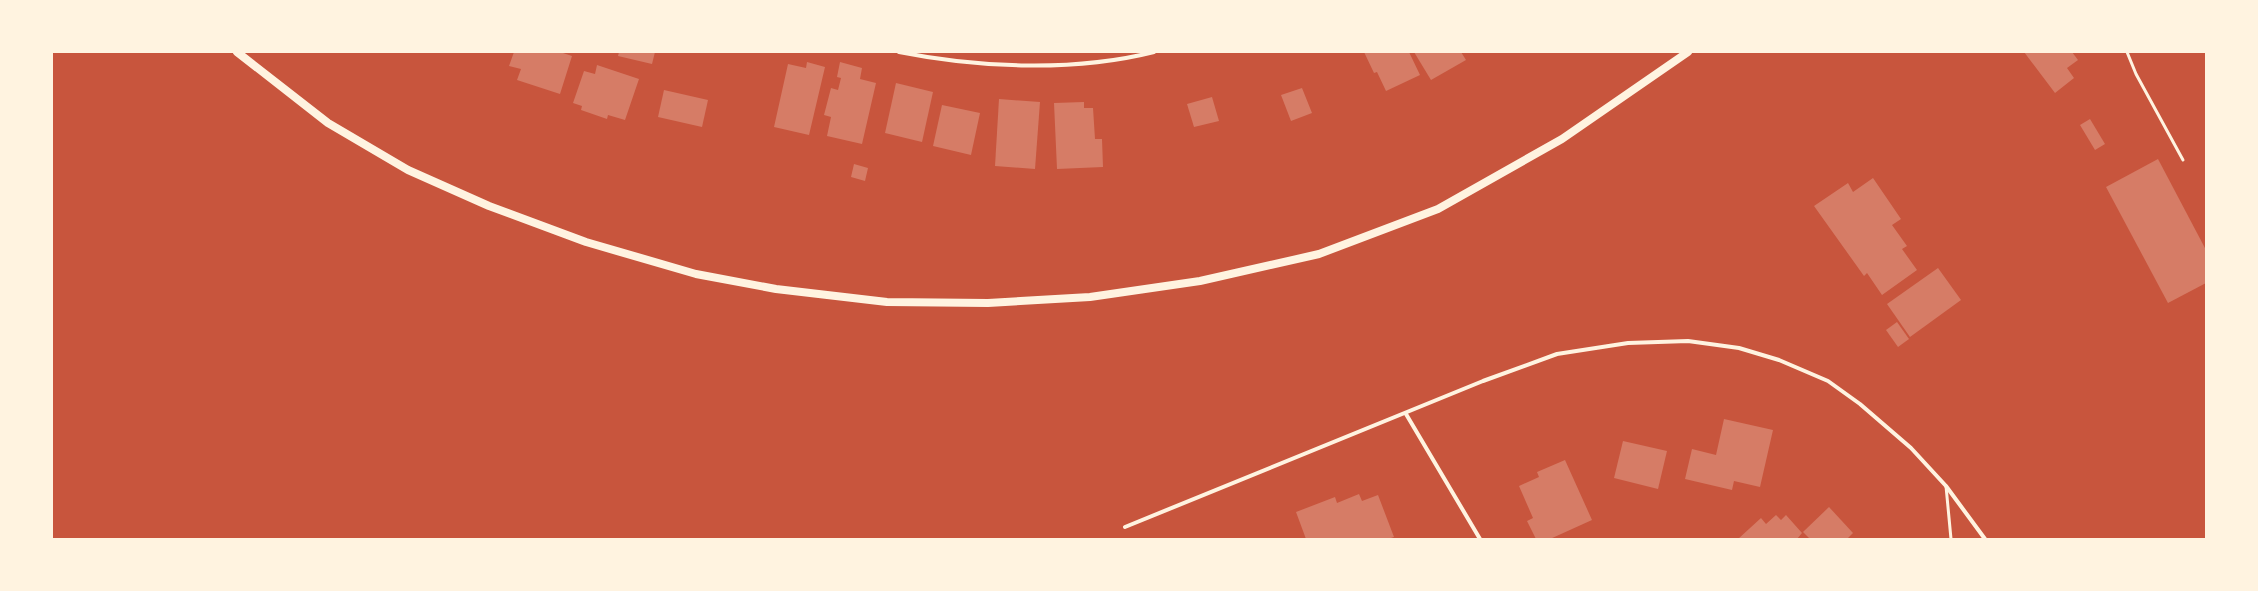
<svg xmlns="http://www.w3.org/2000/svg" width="2258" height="591" viewBox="0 0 2258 591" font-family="Lora,serif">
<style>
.building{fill:#d67c66}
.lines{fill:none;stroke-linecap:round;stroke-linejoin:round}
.service{stroke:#fff3e0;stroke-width:3}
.minor{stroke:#fff3e0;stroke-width:4}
.secondary{stroke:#fff3e0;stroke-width:8}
</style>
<rect width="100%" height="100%" fill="#c8553d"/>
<!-- building -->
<g class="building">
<polygon points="514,52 560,52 572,56 560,94 517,80 521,69 509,66"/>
<polygon points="619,52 655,52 652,64 618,56"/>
<polygon points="1364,52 1409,52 1420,75 1386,91 1377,72 1374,73"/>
<polygon points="1414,52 1461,52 1466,60 1431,80"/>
<polygon points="2024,52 2072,52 2078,60 2067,68 2074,78 2055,93"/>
<polygon points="807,62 825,67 809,135 774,127 788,64 806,68"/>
<polygon points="840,62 862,68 860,79 876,83 862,144 827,136 831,117 824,115 831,88 838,90 841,78 837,77"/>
<polygon points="597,65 639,79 625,120 608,115 607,119 581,110 582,106 573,103 584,71 595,74"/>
<polygon points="896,83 933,92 922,142 885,133"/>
<polygon points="1302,88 1312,113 1291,121 1281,95"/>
<polygon points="664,90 708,100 702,127 658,117"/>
<polygon points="1212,97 1219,121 1194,127 1187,104"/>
<polygon points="999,99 1040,102 1035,169 995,166"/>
<polygon points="1084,102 1084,108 1093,108 1095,139 1102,139 1103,167 1057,169 1054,103"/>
<polygon points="942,105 980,113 971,155 933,146"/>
<polygon points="2090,119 2105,144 2095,150 2080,125"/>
<polygon points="2158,159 2206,250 2206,283 2168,303 2106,187"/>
<polygon points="854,164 868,168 865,181 851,177"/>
<polygon points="1873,178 1901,219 1892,225 1907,246 1902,249 1917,270 1882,295 1867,273 1864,276 1814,206 1848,183 1853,192"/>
<polygon points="1938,268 1961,300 1910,337 1887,304"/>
<polygon points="1897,322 1909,339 1898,347 1886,330"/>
<polygon points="1724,419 1773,430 1760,487 1734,481 1732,490 1685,479 1692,449 1716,455"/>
<polygon points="1623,441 1667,451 1658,489 1614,478"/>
<polygon points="1565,460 1592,520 1550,539 1536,539 1527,521 1533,518 1519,486 1539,477 1537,472"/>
<polygon points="1359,494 1362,501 1378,495 1394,537 1388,539 1306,539 1296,512 1335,497 1337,503"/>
<polygon points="1829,507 1853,533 1847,539 1810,539 1803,532"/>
<polygon points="1776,515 1781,520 1786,515 1802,533 1797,539 1738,539 1761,518 1766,524"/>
</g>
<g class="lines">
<!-- service -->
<g class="service">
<polyline points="2127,52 2136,74 2183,160"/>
<polyline points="1946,486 1951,539"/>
</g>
<!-- minor -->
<g class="minor">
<path d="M 899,52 C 979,68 1075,72 1154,52"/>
<polyline points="1406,414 1480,539"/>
<polyline points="1125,527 1483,381 1557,354 1628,343 1688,341 1739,348 1779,360 1828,381 1860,404 1911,448 1946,486 1985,539"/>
</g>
<!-- secondary -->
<polyline class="secondary" points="237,52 328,123 408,170 489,206 586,242 696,274 776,289 887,302 988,303 1090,297 1200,281 1319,254 1438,209 1562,139 1688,52"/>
</g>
<!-- border -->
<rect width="2258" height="591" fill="none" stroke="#fff3e0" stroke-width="106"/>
</svg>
